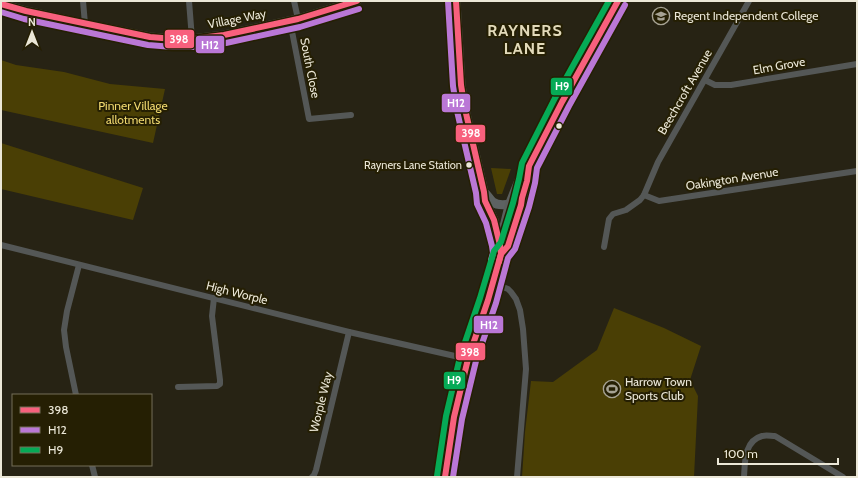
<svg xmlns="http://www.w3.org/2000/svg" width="858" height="478" viewBox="0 0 858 478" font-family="Cabin,sans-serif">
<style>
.green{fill:#4a3f05}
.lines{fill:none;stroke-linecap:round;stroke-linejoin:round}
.street{stroke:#545756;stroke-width:6}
.secondary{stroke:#5d6262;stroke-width:9}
.primary{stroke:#5b5f5e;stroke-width:10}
.bus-1-casing{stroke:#251f03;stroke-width:9}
.bus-2-casing{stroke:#251f03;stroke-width:9}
.bus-3-casing{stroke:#251f03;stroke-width:9}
.bus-1{stroke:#f8607d;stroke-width:6}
.bus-2{stroke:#ba77d6;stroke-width:6}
.bus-3{stroke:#06aa56;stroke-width:6}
.bus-dot{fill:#ebe7d7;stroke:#251f03;stroke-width:1.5}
.labels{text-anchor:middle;stroke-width:4;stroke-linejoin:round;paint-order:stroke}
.bus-label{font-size:11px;fill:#ebe7d7;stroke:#251f03;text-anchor:end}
.poi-label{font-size:12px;fill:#ebe7d7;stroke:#251f03;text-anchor:start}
.street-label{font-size:12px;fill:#ebe7d7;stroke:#251f03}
.park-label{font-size:12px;fill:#f1d96f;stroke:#251f03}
.district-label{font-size:16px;font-weight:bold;letter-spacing:1px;fill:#e2daba;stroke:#251f03}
.line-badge{stroke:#251f03;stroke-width:1.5}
.badge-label{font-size:11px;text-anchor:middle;font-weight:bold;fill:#fff}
</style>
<rect width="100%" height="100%" fill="#272314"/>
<!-- green -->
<g class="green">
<polygon points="1,60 16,65 64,72 110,84 165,89 153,143 1,110"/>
<polygon points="1,143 143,188 133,220 1,189"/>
<polygon points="491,168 511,169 502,194 497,194"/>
<polygon points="614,308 664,328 701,346 690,380 698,396 694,477 522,477 525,432 531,381 553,382 597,350"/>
</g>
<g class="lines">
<!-- street -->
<g class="street">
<polyline points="83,1 85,24"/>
<polyline points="189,1 192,39"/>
<polyline points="294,1 298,19"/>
<polyline points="290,21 309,119 351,115"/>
<polyline points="705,80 715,85 731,85 857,64"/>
<polyline points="644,195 658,162 749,1"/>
<polyline points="1,245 349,332 468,359"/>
<polyline points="604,247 609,219 613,214 626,210 640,200 644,195 659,201 857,171"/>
<polyline points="493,283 508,289 511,292 516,299 520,310 523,329 526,369 517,477"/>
<polyline points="178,387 217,386 220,384 220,380 212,316 214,298"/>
<polyline points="76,395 66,347 64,330 67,311 79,265"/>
<polyline points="92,465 95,477"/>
<polyline points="312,477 314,475 316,470 349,332"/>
<path d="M 744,477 C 745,462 744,441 762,436 C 766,435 771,436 775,436 L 843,477"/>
</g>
<!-- secondary -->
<g class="secondary">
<polyline points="456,1 461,85 465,109 484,192 485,201 494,220 500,245"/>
<polyline points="1,4 26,11 85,24 150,37 174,39 192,39 224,35 298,19 357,1"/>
<path d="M 484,192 C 488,195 490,200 493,202 C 499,207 510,204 516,203"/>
</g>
<!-- primary -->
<g class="primary">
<polyline points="501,254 508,246 521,205 522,198 527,181 528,169"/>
<polyline points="445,477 454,417 468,359 488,300 501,254 500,245 510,204 520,179 529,166 562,102 618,1"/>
</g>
<defs>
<g id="bus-1">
<polyline points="456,1 461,85 465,109 484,192 485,201 494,220 500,245 501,254 499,262"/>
<polyline points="1,4 26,11 150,37 174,39 192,39 224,35 298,19 357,1"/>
<polyline points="445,477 454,417 468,359 488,300 501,254 508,246 521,205 522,198 527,181 529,166 562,102 618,1"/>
</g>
<g id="bus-2">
<polyline points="448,1 453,86 457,111 476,193 477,204 486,223 492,246 493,253 491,260"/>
<polyline points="1,12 24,19 148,45 173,47 192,47 226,43 300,27 359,9"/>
<polyline points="453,477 462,419 476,361 496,303 508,258 515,249 529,207 535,183 537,168 569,106 625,5"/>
</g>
<polyline id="bus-3" points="437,476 446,416 460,357 480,298 494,251 501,242 513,203 519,179 522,163 555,98 609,1"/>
</defs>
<!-- bus-1 casing -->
<use href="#bus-1" class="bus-1-casing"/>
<!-- bus-2 casing -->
<use href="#bus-2" class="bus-2-casing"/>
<!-- bus-3 casing -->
<use href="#bus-3" class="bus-3-casing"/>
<!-- bus-1 -->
<use href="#bus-1" class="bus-1"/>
<!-- bus-2 -->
<use href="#bus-2" class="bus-2"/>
<!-- bus-3 -->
<use href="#bus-3" class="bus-3"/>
</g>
<!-- icons -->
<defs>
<symbol id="school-ring" viewBox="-11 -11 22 22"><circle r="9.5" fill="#251f03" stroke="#a6a293" stroke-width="1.5"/><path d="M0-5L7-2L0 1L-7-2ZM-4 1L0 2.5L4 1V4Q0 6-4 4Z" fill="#a6a293"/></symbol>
<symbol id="stadium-ring" viewBox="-11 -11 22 22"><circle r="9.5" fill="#251f03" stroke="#a6a293" stroke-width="1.5"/><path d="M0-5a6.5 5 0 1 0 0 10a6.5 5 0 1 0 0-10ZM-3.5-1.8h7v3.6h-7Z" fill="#a6a293"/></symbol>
</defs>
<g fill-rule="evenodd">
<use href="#school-ring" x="651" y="6" width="20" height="20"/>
<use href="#stadium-ring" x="602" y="379" width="20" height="20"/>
</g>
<!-- markers -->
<g class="bus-dot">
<circle cx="559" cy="126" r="3.5"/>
<circle cx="469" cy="165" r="3.5"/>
</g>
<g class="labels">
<!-- bus labels -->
<g class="bus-label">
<text x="462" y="169">Rayners Lane Station</text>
</g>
<!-- poi labels -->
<g class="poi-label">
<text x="674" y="20">Regent Independent College</text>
<text x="625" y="386">Harrow Town<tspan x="625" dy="14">Sports Club</tspan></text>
</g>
<!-- street labels -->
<g class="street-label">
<text transform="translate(237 19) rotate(-11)" y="4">Village Way</text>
<text transform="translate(779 66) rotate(-10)" y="4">Elm Grove</text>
<text transform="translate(310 68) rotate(79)" y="4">South Close</text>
<text transform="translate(685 92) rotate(-60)" y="4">Beechcroft Avenue</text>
<text transform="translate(732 179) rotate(-9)" y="4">Oakington Avenue</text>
<text transform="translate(237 293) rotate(14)" y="4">High Worple</text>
<text transform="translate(321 402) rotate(-76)" y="4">Worple Way</text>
</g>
<!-- park labels -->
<g class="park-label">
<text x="133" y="110">Pinner Village<tspan x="133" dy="14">allotments</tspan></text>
</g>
<!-- district labels -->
<g class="district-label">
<text x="525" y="36">RAYNERS<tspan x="525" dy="18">LANE</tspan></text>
</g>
</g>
<g class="line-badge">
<rect x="164" y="29" width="31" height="20" rx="4" fill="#f8607d"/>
<rect x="195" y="35" width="30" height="19" rx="4" fill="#ba77d6"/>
<rect x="550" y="77" width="23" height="19" rx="4" fill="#06aa56"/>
<rect x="441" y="93" width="30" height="20" rx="4" fill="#ba77d6"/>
<rect x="455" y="124" width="31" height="19" rx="4" fill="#f8607d"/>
<rect x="473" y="315" width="31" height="19" rx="4" fill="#ba77d6"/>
<rect x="455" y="342" width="31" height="19" rx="4" fill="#f8607d"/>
<rect x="443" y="371" width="23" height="19" rx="4" fill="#06aa56"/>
</g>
<g class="badge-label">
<text x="179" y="43">398</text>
<text x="210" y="49">H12</text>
<text x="562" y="90">H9</text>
<text x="456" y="107">H12</text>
<text x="471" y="137">398</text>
<text x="489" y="329">H12</text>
<text x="470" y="356">398</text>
<text x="454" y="384">H9</text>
</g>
<!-- border -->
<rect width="858" height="478" fill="none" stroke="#ebe7d7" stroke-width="4"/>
<!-- legend -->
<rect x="12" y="394" width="140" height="72" fill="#251f03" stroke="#746f58"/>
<rect x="20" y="407" width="20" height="6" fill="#f8607d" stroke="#746f58"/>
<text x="48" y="414" font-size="12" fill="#ebe7d7">398</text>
<rect x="20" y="427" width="20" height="6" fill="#ba77d6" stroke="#746f58"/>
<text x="48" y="434" font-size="12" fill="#ebe7d7">H12</text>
<rect x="20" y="447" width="20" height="6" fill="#06aa56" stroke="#746f58"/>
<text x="48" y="454" font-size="12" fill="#ebe7d7">H9</text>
<!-- north arrow -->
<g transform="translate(32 32)" stroke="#251f03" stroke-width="3" paint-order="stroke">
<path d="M0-3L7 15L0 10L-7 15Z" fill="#ebe7d7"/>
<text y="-6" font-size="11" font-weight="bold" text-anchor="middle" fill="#ebe7d7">N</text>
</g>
<!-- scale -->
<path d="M718 458v6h120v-6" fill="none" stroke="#ebe7d7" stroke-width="2"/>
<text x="724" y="458" font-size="12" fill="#ebe7d7" stroke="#251f03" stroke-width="3" paint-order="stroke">100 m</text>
</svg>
